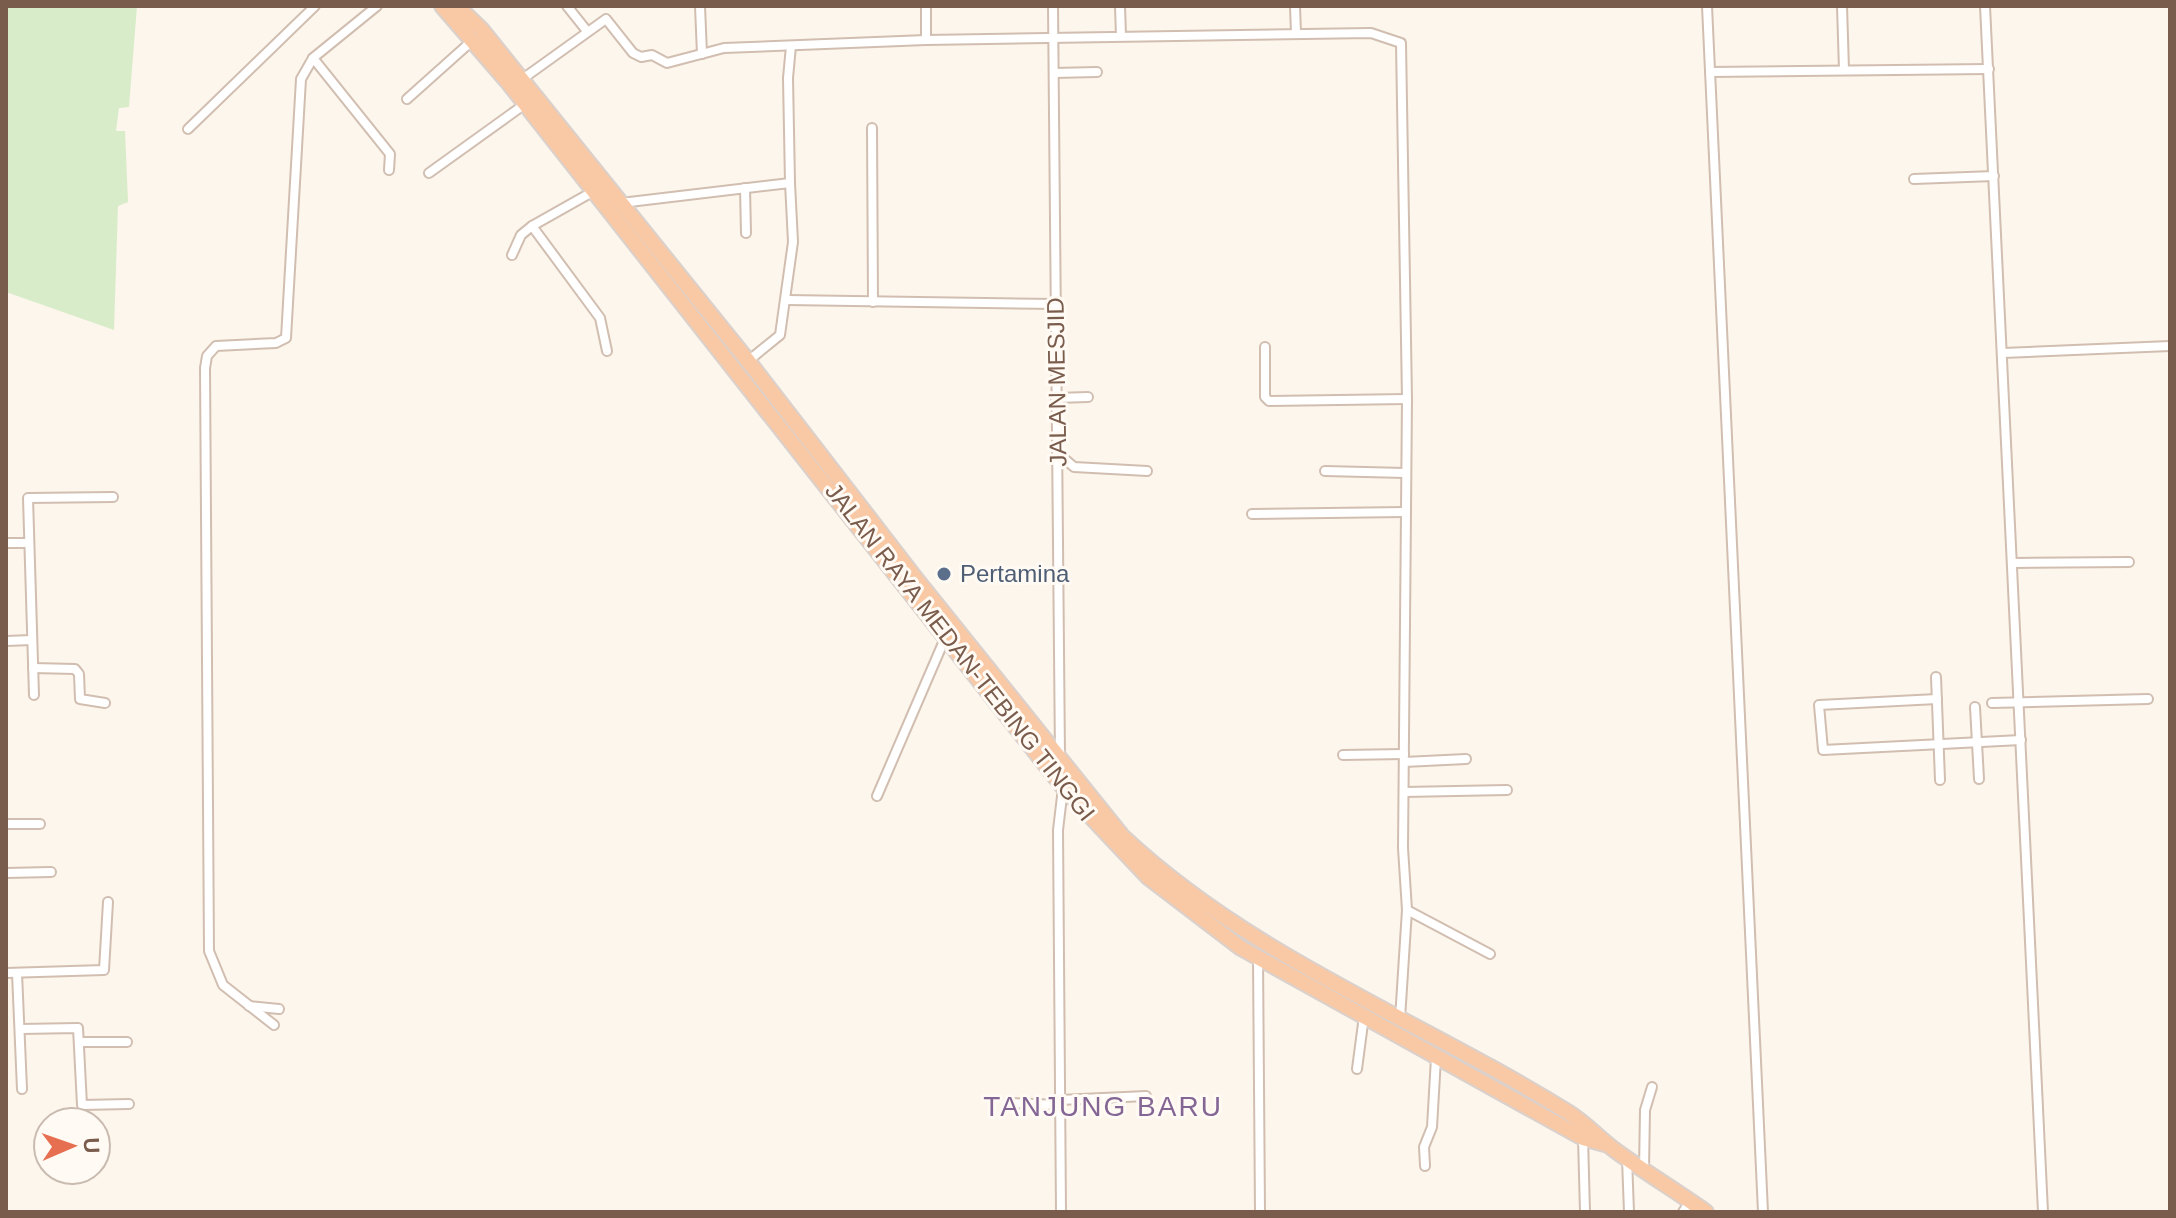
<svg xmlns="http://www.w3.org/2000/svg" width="2176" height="1218" viewBox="0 0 2176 1218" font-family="Arial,sans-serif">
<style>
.green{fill:#d8ecc9}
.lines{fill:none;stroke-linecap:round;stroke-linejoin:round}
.minor-casing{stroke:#d1beb0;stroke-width:12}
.trunk-casing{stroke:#dad1cd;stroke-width:18}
.minor{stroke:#fff;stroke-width:8}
.trunk{stroke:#f9c8a4;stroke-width:14}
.service-dot{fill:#5c6f8a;stroke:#fffaf3;stroke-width:3}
.labels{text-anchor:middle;stroke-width:6;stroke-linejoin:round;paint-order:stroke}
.street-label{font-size:24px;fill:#7a5c4d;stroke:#fffaf3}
.service-label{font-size:24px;fill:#4e5e75;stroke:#fffaf3;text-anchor:start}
.quarter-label{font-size:28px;letter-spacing:2px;fill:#846695;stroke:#fffaf3}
</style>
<rect width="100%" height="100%" fill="#fdf6ec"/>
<!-- green -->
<polygon class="green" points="6,6 137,6 129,107 119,108 116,131 125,131 128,202 118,206 114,330 6,292"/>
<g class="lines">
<defs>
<g id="minor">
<polyline points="567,6 587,31"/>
<polyline points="700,6 702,54"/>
<polyline points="1053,6 1060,757"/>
<polyline points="1120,6 1121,36"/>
<polyline points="1295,6 1296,33"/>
<polyline points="1707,6 1763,1212"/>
<polyline points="1842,6 1844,70"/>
<polyline points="1985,6 2043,1212"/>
<polyline points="926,40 926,6"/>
<polyline points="313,58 390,154 389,170"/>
<polyline points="1710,72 1989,69"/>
<polyline points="1054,73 1097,72"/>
<polyline points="521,80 606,19 633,53 641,57 652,55 667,63 724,48 926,40 1371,33 1401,43 1407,399 1403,848 1407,910 1400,1019"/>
<polyline points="407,99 473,40"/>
<polyline points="872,128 873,302"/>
<polyline points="188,129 315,6"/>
<polyline points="429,173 525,104"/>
<polyline points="1914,179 1994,176"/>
<polyline points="745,188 746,233"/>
<polyline points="594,191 532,226 600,318 607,351"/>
<polyline points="621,203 790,183 788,78 791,46"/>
<polyline points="512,255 521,235 532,226"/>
<polyline points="787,300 1056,304"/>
<polyline points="1265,347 1265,397 1269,401 1407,399"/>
<polyline points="2003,353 2170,346"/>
<polyline points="748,361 780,335 793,242 790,183"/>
<polyline points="1056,398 1088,397"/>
<polyline points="1060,455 1074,467 1147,471"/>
<polyline points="1325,471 1405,473"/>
<polyline points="1252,514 1405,512"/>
<polyline points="6,543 29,543"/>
<polyline points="2013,563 2129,562"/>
<polyline points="6,641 32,640"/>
<polyline points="33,668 75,669 79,674 80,699 105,703"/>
<polyline points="1936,677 1940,780"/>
<polyline points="34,695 28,498 113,497"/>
<polyline points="1937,699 1819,705 1823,750 2021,740"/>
<polyline points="1992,703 2148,699"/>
<polyline points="1975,707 1979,779"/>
<polyline points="1343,755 1404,754"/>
<polyline points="1404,762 1466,759"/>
<polyline points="1404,792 1507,790"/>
<polyline points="877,796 946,636"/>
<polyline points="6,824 40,824"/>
<polyline points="6,873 51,872"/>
<polyline points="1407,910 1490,954"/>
<polyline points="1258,959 1260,1212"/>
<polyline points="6,973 104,970 108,902"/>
<polyline points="17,973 22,1089"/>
<polyline points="249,1006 279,1009"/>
<polyline points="274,1025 223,985 209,951 205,368 207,356 216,346 276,343 286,338 301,79 313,58 377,6"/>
<polyline points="20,1029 78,1028 82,1105 129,1104"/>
<polyline points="81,1042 127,1042"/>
<polyline points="1357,1069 1364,1016"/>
<polyline points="1060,1100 1146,1096"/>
<polyline points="1011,1103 1060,1105"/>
<polyline points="1583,1138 1585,1212"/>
<polyline points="1627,1159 1629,1212"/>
<polyline points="1425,1166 1424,1147 1432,1127 1436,1058"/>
<polyline points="1644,1170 1645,1110 1652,1087"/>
<polyline points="1061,1212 1058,830 1063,788"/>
<polyline points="1683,1212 1690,1201"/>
</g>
<g id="trunk">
<polyline points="442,6 507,81 1063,787 1148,877 1241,948 1583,1138 1605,1144"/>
<path d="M 457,6 L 481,29 L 748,361 L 916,579 L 1122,836 C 1252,958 1420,1020 1569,1113 C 1586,1124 1600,1139 1616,1151 C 1645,1172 1676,1191 1706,1212"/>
</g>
</defs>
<!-- minor casing -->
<use href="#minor" class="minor-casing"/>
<!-- trunk casing -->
<use href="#trunk" class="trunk-casing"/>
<!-- minor -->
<use href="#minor" class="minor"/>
<!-- trunk -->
<use href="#trunk" class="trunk"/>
</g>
<!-- markers -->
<circle class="service-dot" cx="944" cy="574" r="8"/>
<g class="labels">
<!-- street labels -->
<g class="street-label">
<text transform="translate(1057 382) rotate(-91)" y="8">JALAN MESJID</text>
<text transform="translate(960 652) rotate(52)" y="8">JALAN RAYA MEDAN-TEBING TINGGI</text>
</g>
<!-- service labels -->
<g class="service-label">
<text x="960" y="582">Pertamina</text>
</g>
<!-- quarter labels -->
<g class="quarter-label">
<text x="1103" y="1116">TANJUNG BARU</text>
</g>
</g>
<!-- border -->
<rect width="2176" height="1218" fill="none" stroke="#7a5c4d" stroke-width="16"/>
<!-- north arrow -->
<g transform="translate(72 1146) rotate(88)"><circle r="38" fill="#fffaf3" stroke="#cabbb1" stroke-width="2"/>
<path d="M0-6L14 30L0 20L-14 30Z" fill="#e76f51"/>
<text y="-12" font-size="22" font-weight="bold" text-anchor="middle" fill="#7a5c4d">U</text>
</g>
</svg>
